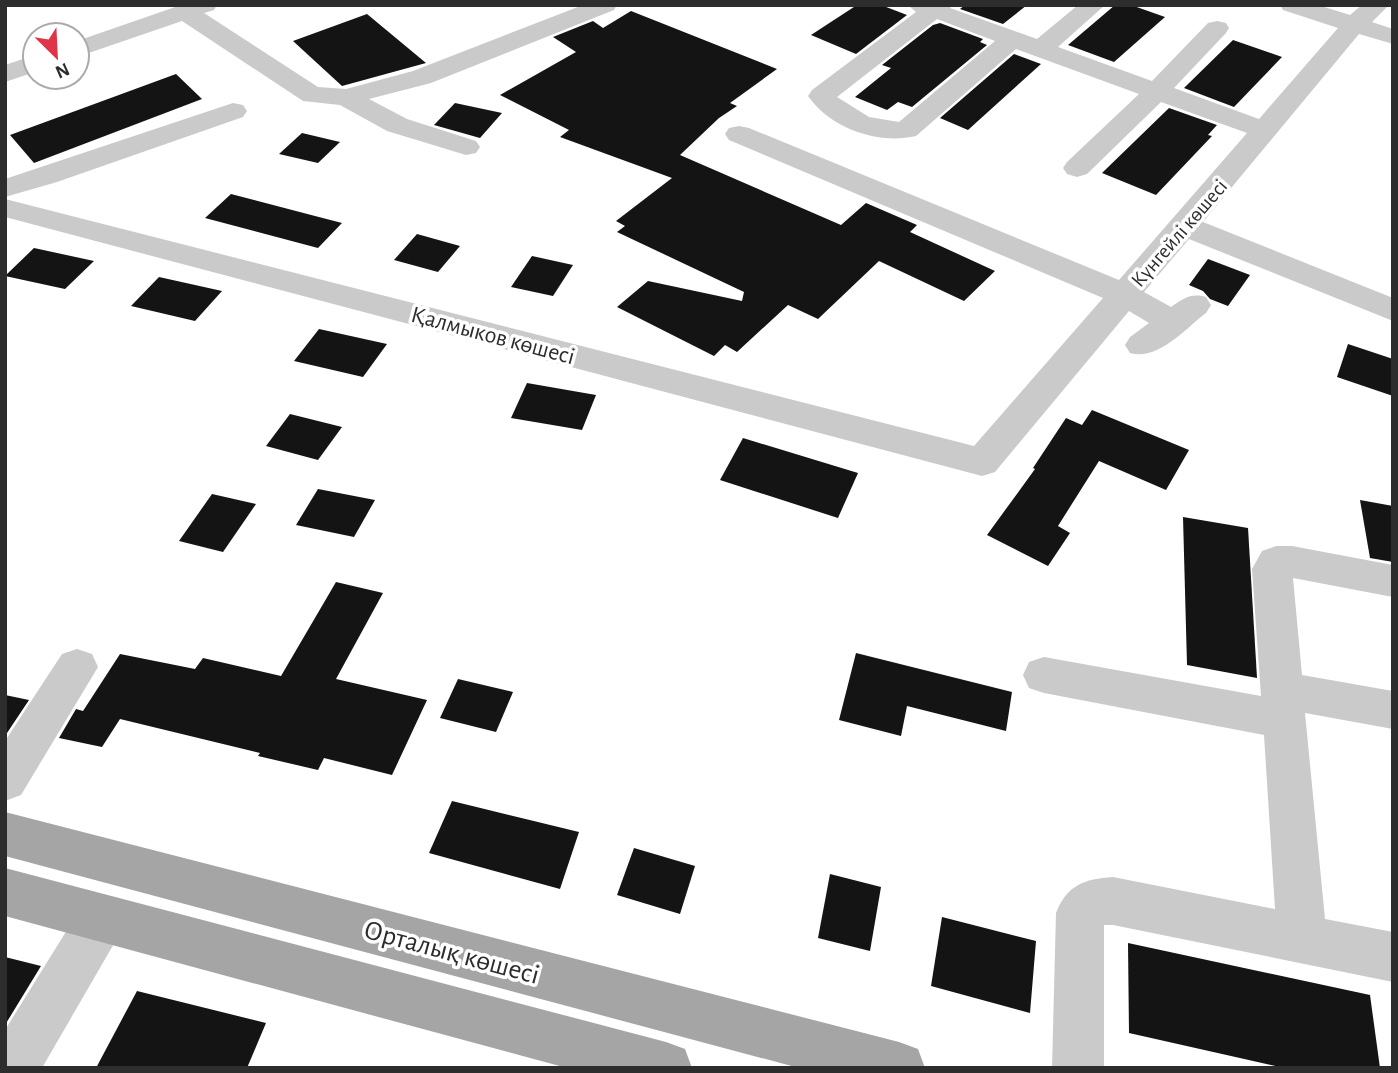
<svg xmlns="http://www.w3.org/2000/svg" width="1398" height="1073" viewBox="0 0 1398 1073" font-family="'Alegreya Sans',sans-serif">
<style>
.building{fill:#141414}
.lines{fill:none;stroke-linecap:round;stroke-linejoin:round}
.minor{fill:#cacaca;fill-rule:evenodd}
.major{fill:#a5a5a5;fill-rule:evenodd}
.labels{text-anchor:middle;stroke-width:7;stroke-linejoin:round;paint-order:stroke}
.far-street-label{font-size:21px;fill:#2d2d2d;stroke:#fff}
.street-label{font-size:24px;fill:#2d2d2d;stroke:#fff}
.near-street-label{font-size:28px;fill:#2d2d2d;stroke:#fff}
</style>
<rect width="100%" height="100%" fill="#fff"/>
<!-- building -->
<g class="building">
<polygon points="857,5 881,5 907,15 856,54 811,35"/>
<polygon points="965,5 1027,5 1003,24 960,9"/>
<polygon points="1115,5 1131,5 1165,17 1114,62 1068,45"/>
<polygon points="631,11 777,69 730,103 737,106 719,118 680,155 841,225 866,203 917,225 910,232 995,271 964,301 879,261 818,319 788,305 737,352 725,345 714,356 617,307 648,281 742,301 744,292 617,232 625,226 616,221 672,178 560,137 569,130 500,95 576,52 553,37 593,21 603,28"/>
<polygon points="367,14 426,63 342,86 293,41"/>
<polygon points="940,23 983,39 980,42 987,45 912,107 898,102 887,110 855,97 891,68 882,65 933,25"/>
<polygon points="1233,40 1282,57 1234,107 1184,88"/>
<polygon points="1014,54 1041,64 968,130 940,118"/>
<polygon points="176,74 202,99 34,163 10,135"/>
<polygon points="455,103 502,113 480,138 434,125"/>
<polygon points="1169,108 1217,125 1208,135 1212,136 1156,195 1102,173"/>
<polygon points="302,133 340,142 318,163 279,154"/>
<polygon points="231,194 315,216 342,223 318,248 205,218"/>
<polygon points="417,234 460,246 438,272 394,260"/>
<polygon points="34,248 94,261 65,289 5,276"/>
<polygon points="532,256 573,265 553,296 511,287"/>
<polygon points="1208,259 1250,275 1228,306 1210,299 1203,291 1189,285"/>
<polygon points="159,277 222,291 195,321 131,306"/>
<polygon points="319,329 387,344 363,377 294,361"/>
<polygon points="1348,344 1393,359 1393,396 1337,377"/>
<polygon points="527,383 596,395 582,430 511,418"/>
<polygon points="1092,410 1189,450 1166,490 1099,461 1058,526 1070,533 1048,566 987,535 1035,469 1033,468 1066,418 1082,425"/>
<polygon points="290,414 342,427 318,460 266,446"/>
<polygon points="743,438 858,473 838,518 720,480"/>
<polygon points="318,489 375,500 354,537 296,525"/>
<polygon points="212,494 256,504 223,552 179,541"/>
<polygon points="1360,500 1393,506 1393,562 1370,558"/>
<polygon points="1183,517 1248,528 1257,678 1187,665"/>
<polygon points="336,582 383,593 336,679 427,700 392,775 324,758 318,770 258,756 260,753 120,719 102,747 59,738 76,709 83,711 120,654 195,669 203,658 281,676"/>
<polygon points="856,653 1012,692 1006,731 907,706 901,736 839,720"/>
<polygon points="458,679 513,692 496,732 440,718"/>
<polygon points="5,695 29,700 5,736"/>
<polygon points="452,801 579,832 560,889 429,853"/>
<polygon points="634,848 695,866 680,914 617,895"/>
<polygon points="830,874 881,887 870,951 818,938"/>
<polygon points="942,917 1036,941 1030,1013 931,986"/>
<polygon points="1128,943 1370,995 1380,1068 1284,1068 1129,1033"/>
<polygon points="5,957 41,966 5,1025"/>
<polygon points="137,991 266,1023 247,1068 96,1068"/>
</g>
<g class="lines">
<!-- minor -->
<g class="minor">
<polygon points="181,5 217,5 214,10 204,13 318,87 346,89 413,71 583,5 617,5 614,10 431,83 369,99 407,119 476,141 480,147 476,153 466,155 387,131 340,105 303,101 182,21 77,57 77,41"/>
<path d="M 908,5 L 952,5 L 950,8 L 1037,39 L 1078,5 L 1105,5 L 1058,47 L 1152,81 L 1208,23 L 1217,21 L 1226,23 L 1229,28 L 1226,33 L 1174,88 L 1259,119 L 1338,28 L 1283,10 L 1280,5 L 1318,5 L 1350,15 L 1362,5 L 1389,5 L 1372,22 L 1393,29 L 1393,44 L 1359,34 L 1203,222 L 1393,298 L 1393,321 L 1189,239 L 1144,292 L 1171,307 C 1184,298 1191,293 1206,297 L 1211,305 L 1206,313 C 1185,329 1158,361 1130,353 L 1125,345 L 1130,337 L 1149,323 L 1129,311 L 995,472 L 982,476 L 5,217 L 5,199 L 974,446 L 1103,298 L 729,140 L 725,134 L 729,128 L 739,126 L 749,128 L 1119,280 L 1247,133 L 1161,102 L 1087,174 L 1077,177 L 1067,174 L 1063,168 L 1067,162 L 1139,94 L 1016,49 L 916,136 C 878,145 830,128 808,96 L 812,90 L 916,12 ZM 937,19 L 995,41 L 899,122 L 869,117 L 837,97 Z"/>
<polygon points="35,55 35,72 5,82 5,65"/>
<polygon points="233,103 243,105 247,111 243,117 57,182 5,197 5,179"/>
<path d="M 1276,546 L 1292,546 L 1393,565 L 1393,597 L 1293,578 L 1302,675 L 1393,691 L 1393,729 L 1305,713 L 1325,919 L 1393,932 L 1393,982 L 1113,925 L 1104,925 L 1104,1068 L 1052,1068 L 1056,913 C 1067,885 1084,879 1113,877 L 1275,909 L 1264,735 L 1044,693 L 1029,688 L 1023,675 L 1029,662 L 1044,657 L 1261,696 L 1252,569 L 1262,551 Z"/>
<polygon points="77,649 92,654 98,667 21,795 5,801 5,741 62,654"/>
<polygon points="102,894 119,901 126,918 119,935 42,1068 5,1068 5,1030 85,901"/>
</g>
<!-- major -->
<g class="major">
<polygon points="5,812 899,1042 918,1049 925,1068 799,1068 5,856"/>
<polygon points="5,868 666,1042 685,1049 692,1068 567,1068 5,916"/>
</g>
</g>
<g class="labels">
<!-- far-street labels -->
<g class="far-street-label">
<text transform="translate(1179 233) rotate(-49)" y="7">Күнгейлі көшесі</text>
</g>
<!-- street labels -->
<g class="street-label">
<text transform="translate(493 335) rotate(15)" y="8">Қалмыков көшесі</text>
</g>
<!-- near-street labels -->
<g class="near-street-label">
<text transform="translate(452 951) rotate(15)" y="10">Орталық көшесі</text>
</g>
</g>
<!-- border -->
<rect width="1398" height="1073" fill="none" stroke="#2d2d2d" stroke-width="14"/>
<!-- north arrow -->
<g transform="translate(56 56) rotate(156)"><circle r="33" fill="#ffffff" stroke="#ababab" stroke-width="2"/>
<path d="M0-5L12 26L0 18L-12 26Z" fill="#e03448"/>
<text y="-10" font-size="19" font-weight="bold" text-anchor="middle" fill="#2d2d2d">N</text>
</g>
</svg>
